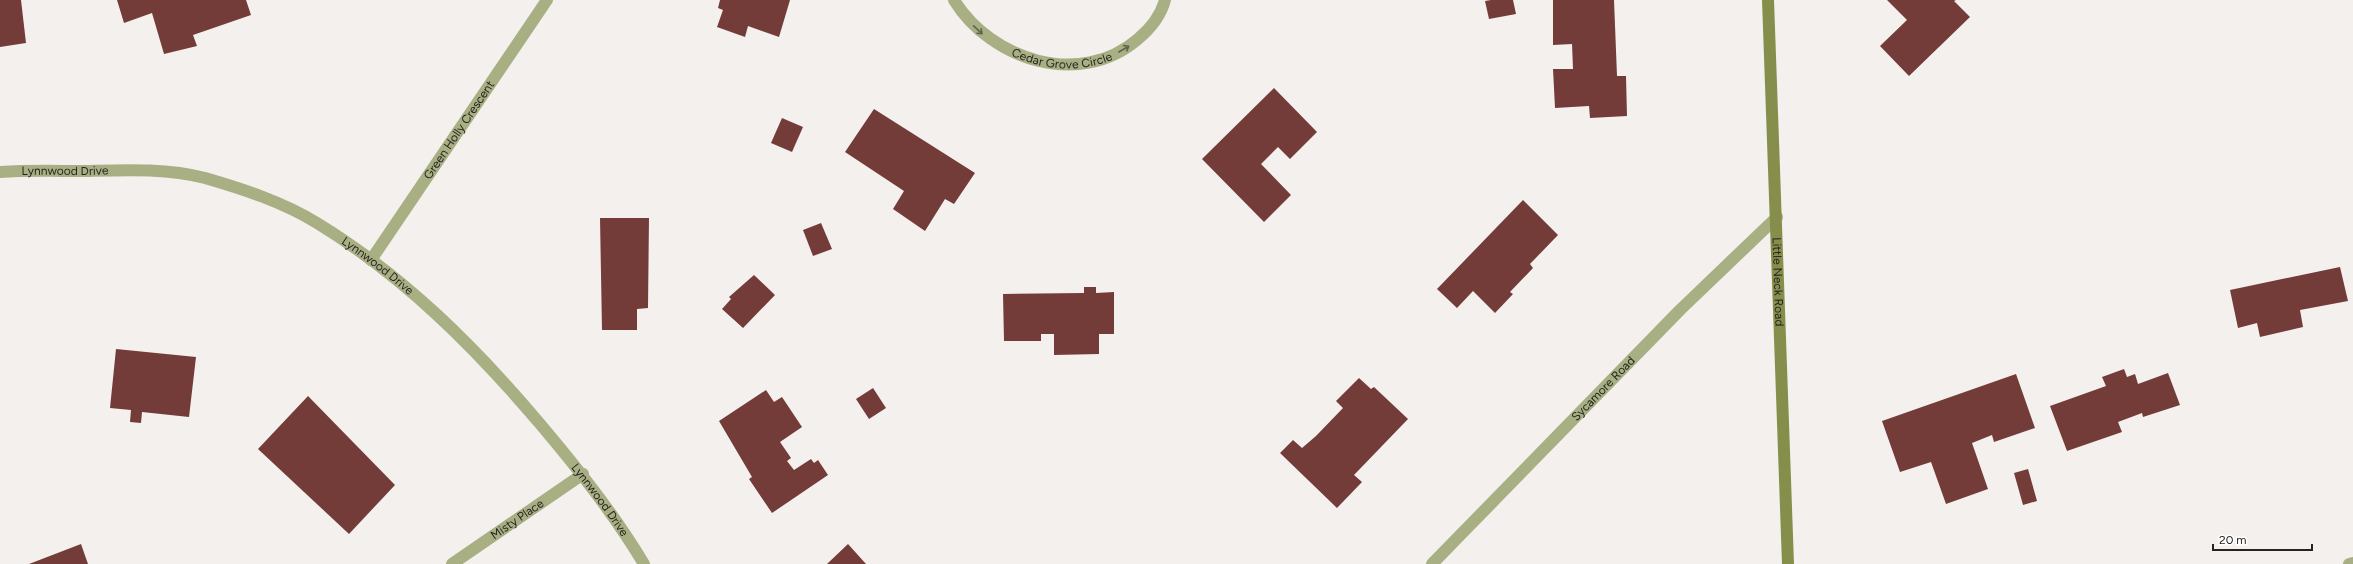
<svg xmlns="http://www.w3.org/2000/svg" width="2353" height="564" viewBox="0 0 2353 564" font-family="Figtree,sans-serif">
<style>
.building{fill:#733c39}
.lines{fill:none;stroke-linecap:round;stroke-linejoin:round}
.street{stroke:#a8b083;stroke-width:12}
.secondary{stroke:#858f4b;stroke-width:12}
.oneway{stroke:#60634e}
.labels{text-anchor:middle;stroke-width:4;stroke-linejoin:round;paint-order:stroke}
.street-label{font-size:12px;fill:#262423;stroke:#fefffe}
</style>
<rect width="100%" height="100%" fill="#f4f0ee"/>
<!-- building -->
<g class="building">
<polygon points="0,0 21,0 26,43 0,47"/>
<polygon points="117,0 246,0 251,15 193,35 197,46 164,54 152,13 124,23"/>
<polygon points="720,0 790,0 779,37 748,26 745,37 717,27 723,10 718,8"/>
<polygon points="1491,0 1513,0 1516,14 1489,19 1485,1"/>
<polygon points="1553,0 1614,0 1617,76 1626,76 1627,116 1590,118 1589,106 1555,108 1553,69 1573,69 1572,44 1553,45"/>
<polygon points="1887,0 1956,0 1954,1 1970,17 1909,76 1880,46 1907,20"/>
<polygon points="1274,88 1317,132 1290,159 1278,147 1261,164 1291,195 1264,222 1202,159"/>
<polygon points="874,109 975,173 954,204 945,199 925,231 893,209 904,191 845,152"/>
<polygon points="782,118 803,127 792,152 771,143"/>
<polygon points="1523,200 1558,235 1530,264 1533,268 1510,292 1513,294 1495,313 1473,291 1457,308 1437,289"/>
<polygon points="600,218 649,218 648,308 637,309 637,330 602,330"/>
<polygon points="821,223 832,249 813,256 803,230"/>
<polygon points="2340,267 2348,301 2300,310 2303,327 2260,337 2257,323 2238,328 2230,290"/>
<polygon points="754,275 775,295 743,328 722,309 731,299 729,297"/>
<polygon points="1084,287 1096,287 1096,293 1114,292 1114,334 1099,334 1099,354 1054,355 1054,334 1041,334 1041,341 1004,341 1003,294 1084,293"/>
<polygon points="116,349 196,357 189,417 142,412 141,423 130,422 131,410 110,408"/>
<polygon points="2124,369 2127,377 2135,374 2138,384 2168,373 2180,405 2143,417 2142,413 2118,422 2122,432 2067,451 2050,406 2106,386 2102,377"/>
<polygon points="2016,374 2035,428 1994,442 1992,435 1972,443 1988,489 1946,504 1931,462 1900,472 1882,421"/>
<polygon points="1359,378 1371,389 1374,387 1408,419 1354,475 1362,482 1337,508 1280,453 1293,440 1302,448 1316,436 1343,408 1336,401"/>
<polygon points="873,388 886,408 869,419 856,399"/>
<polygon points="766,390 774,402 782,397 802,427 780,442 791,458 787,461 794,470 811,459 814,463 818,460 828,475 772,513 749,479 752,477 719,421"/>
<polygon points="308,396 395,485 349,534 258,449"/>
<polygon points="2028,469 2037,501 2023,505 2014,473"/>
<polygon points="81,544 88,564 29,564"/>
<polygon points="848,544 866,564 827,564"/>
</g>
<g class="lines">
<!-- street -->
<g class="street">
<path id="s1" d="M 954,0 C 991,60 1080,89 1138,39 C 1150,29 1161,15 1165,0"/>
<path id="s2" d="M 0,172 C 28,170 57,171 85,171 C 125,170 166,168 205,178 C 243,189 283,202 317,223 C 404,276 476,348 541,425 C 578,469 614,514 644,564"/>
<path id="s3" d="M 371,260 L 547,0"/>
<path id="s4" d="M 452,564 L 583,474"/>
<path id="s5" d="M 1432,564 L 1680,310 L 1777,217"/>
<polyline points="2349,564 2353,563"/>
</g>
<!-- secondary -->
<path class="secondary" id="s6" d="M 1768,0 L 1788,564"/>
</g>
<!-- one-way arrows -->
<defs><path id="oneway-shaft" d="M-6 0H5M1.5-3L5.5 0L1.5 3" fill="none" stroke-width="1.6" stroke-linecap="round" stroke-linejoin="round"/></defs>
<g class="oneway">
<use href="#oneway-shaft" transform="translate(978 30) rotate(43)"/>
<use href="#oneway-shaft" transform="translate(1124 49) rotate(-30)"/>
</g>
<g class="labels">
<!-- street labels -->
<g class="street-label">
<text dy="4" stroke="none"><textPath href="#s1" startOffset="130">Cedar Grove Circle</textPath></text>
<text dy="4" stroke="none"><textPath href="#s3" startOffset="157">Green Holly Crescent</textPath></text>
<text dy="4" stroke="none"><textPath href="#s2" startOffset="65">Lynnwood Drive</textPath></text>
<text dy="4" stroke="none"><textPath href="#s2" startOffset="401">Lynnwood Drive</textPath></text>
<text dy="4" stroke="none"><textPath href="#s6" startOffset="282">Little Neck Road</textPath></text>
<text dy="4" stroke="none"><textPath href="#s5" startOffset="245">Sycamore Road</textPath></text>
<text dy="4" stroke="none"><textPath href="#s2" startOffset="725">Lynnwood Drive</textPath></text>
<text dy="4" stroke="none"><textPath href="#s4" startOffset="79">Misty Place</textPath></text>
</g>
</g>
<!-- scale -->
<path d="M2213 544v6h99v-6" fill="none" stroke="#262423" stroke-width="2"/>
<text x="2219" y="544" font-size="12" fill="#262423" stroke="#fefffe" stroke-width="3" paint-order="stroke">20 m</text>
</svg>
